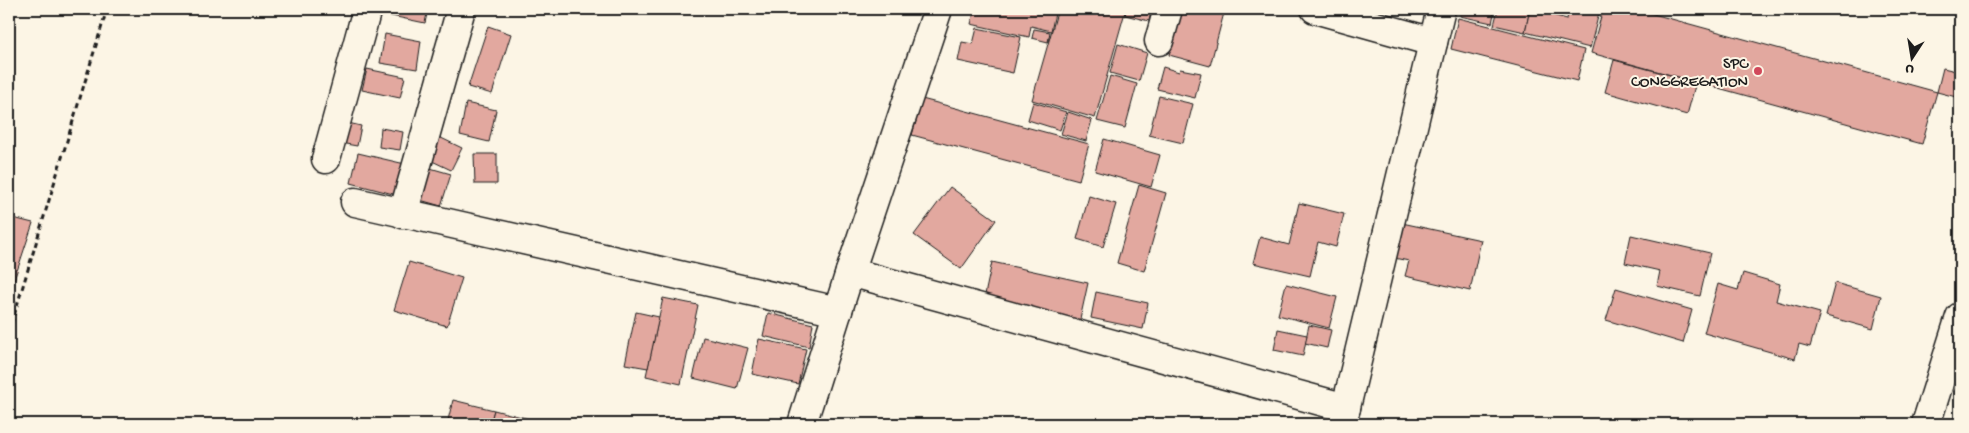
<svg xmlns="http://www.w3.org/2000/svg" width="1969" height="433" viewBox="0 0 1969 433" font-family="'Gochi Hand',sans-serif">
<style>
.building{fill:#e2a89f;stroke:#1c1c1c}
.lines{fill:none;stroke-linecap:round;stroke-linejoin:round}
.minor-casing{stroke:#1c1c1c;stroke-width:31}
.path{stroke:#1c1c1c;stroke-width:3;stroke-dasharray:5 4;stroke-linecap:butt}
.minor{stroke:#fcf5e5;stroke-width:28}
.poi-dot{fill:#d1495b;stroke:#fcf5e5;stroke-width:2}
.labels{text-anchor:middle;stroke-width:4;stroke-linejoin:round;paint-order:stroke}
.poi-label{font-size:16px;fill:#1c1c1c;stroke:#fcf5e5;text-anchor:end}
</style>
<rect width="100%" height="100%" fill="#fcf5e5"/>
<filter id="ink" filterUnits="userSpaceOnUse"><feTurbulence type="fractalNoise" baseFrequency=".02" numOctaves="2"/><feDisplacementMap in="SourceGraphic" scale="10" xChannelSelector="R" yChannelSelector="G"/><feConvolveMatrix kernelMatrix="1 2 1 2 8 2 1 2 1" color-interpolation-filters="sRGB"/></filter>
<g filter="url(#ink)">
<!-- building -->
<g class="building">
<polygon points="383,9 428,9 425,23 382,14"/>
<polygon points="975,9 1056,9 1051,31 1031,26 1029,37 971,24"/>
<polygon points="1058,9 1112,9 1125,12 1095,118 1032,100"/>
<polygon points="1127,9 1152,9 1149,21 1125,15"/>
<polygon points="1181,9 1225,9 1210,66 1169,55"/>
<polygon points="1461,9 1495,9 1492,23 1460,16"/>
<polygon points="1498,9 1530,9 1525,32 1494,25"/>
<polygon points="1530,9 1567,19 1569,9 1600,9 1590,48 1525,32"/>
<polygon points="1603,9 1635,9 1937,92 1922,144 1591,53"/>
<polygon points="1458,18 1584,50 1577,81 1451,49"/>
<polygon points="488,26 511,34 492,94 468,87"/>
<polygon points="977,28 1021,37 1013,73 958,61 962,42 973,44"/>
<polygon points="1034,29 1050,32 1048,42 1032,38"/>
<polygon points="385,34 421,41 417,69 380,63"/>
<polygon points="1118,44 1147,53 1139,81 1110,73"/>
<polygon points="1614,60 1696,82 1687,115 1605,92"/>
<polygon points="1163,67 1179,72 1180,69 1201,73 1195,98 1157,89"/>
<polygon points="1943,68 1960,72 1960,98 1937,92"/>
<polygon points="367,69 405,77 400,98 362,90"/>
<polygon points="1110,76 1137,84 1125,128 1097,121"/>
<polygon points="1159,96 1193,104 1183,143 1149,135"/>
<polygon points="922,99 1089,144 1079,180 912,135"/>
<polygon points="1033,102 1066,112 1060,130 1028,120"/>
<polygon points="466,103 496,110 489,142 460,135"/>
<polygon points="1068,112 1092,120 1086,141 1061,134"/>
<polygon points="344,122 361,126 357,146 340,143"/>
<polygon points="381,128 403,132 400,150 379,147"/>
<polygon points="439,137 462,148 451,170 428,159"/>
<polygon points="1104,139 1160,155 1151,187 1095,171"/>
<polygon points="358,153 405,164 397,195 351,183"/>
<polygon points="474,154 497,154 497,184 475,184"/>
<polygon points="423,166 451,174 441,206 413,198"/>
<polygon points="1139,185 1166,193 1144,271 1117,263"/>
<polygon points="950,187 996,220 961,269 914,235"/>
<polygon points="1089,196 1116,204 1103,247 1077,239"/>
<polygon points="1299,203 1344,214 1336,247 1318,242 1310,276 1253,263 1260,237 1289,245"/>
<polygon points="9,217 33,223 9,295"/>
<polygon points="1402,223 1481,240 1470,291 1405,276 1409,261 1394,258"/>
<polygon points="1631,235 1710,253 1700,296 1657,286 1660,271 1625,263"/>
<polygon points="409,262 462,278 447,326 394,310"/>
<polygon points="992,262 1088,283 1079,324 983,304"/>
<polygon points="1743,273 1780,284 1776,301 1820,313 1810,347 1799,344 1795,359 1704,333 1718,284 1738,290"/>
<polygon points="1835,283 1881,296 1873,329 1826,316"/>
<polygon points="1286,284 1337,297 1329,328 1278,315"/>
<polygon points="1616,288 1692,310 1683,343 1606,320"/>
<polygon points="1096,292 1148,303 1143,329 1091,318"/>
<polygon points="663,298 698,305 681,384 646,376"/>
<polygon points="636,312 659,317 648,368 625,364"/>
<polygon points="768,313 813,324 809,347 763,336"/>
<polygon points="1309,325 1331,330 1327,348 1305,343"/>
<polygon points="1278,329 1307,335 1303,356 1274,350"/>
<polygon points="703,337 748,348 737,389 693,378"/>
<polygon points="759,339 806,349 798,384 752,374"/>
<polygon points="453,400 494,410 490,424 447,424"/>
<polygon points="494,410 549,424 490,424"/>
</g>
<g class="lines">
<defs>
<g id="minor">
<polyline points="1315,9 1433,42"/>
<polyline points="1159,41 1168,9"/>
<polyline points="326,159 367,9"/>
<polyline points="355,202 838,311"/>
<polyline points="403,214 461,9"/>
<polyline points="850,272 1346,408"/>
<polyline points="802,424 850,272 938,9"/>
<polyline points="1342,424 1441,9"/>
<polyline points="1926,424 1960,317"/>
</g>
</defs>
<!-- minor casing -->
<use href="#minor" class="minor-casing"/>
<!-- path -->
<polyline class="path" points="9,332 107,9"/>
<!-- minor -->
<use href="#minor" class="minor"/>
</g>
</g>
<!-- markers -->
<circle class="poi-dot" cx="1758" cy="71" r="5"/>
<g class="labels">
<!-- poi labels -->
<g class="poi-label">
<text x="1748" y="68">SPC<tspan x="1748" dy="18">CONGGREGATION</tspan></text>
</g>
</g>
<!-- margin -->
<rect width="1969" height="433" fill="none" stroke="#fcf5e5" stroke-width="30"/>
<rect x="15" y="15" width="1939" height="403" fill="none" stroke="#1c1c1c" stroke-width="2" filter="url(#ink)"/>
<!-- north arrow -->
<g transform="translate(1912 58) rotate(192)" stroke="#fcf5e5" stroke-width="4" paint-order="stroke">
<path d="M0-4L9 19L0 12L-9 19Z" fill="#1c1c1c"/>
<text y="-8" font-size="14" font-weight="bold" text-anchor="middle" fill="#1c1c1c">U</text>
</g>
</svg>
